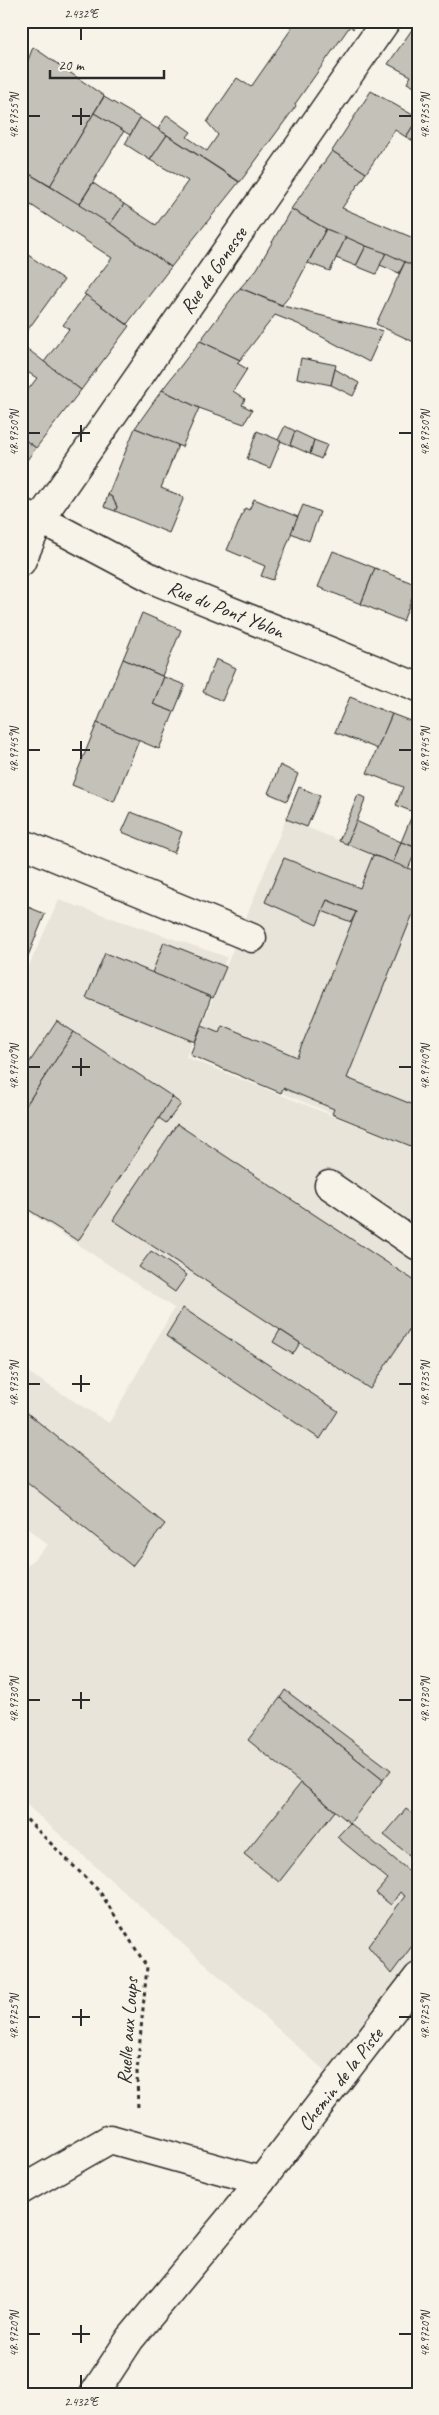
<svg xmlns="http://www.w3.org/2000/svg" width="439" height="2415" viewBox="0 0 439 2415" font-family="Caveat,sans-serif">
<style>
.built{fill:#e8e4da}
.building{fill:#c4c1b9;stroke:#2b2b2b}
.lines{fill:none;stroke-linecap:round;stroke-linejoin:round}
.minor-casing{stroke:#2b2b2b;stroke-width:31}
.path{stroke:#2b2b2b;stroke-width:3;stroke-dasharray:4 4;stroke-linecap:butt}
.minor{stroke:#f7f3e8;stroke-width:28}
.ticks{fill:none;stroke:#2b2b2b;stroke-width:2}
.labels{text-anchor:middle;stroke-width:4;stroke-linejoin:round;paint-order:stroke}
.street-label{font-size:20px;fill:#2b2b2b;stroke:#f7f3e8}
.neatline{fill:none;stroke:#2b2b2b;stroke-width:2}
.ticks-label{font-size:12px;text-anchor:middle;fill:#2b2b2b}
</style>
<rect width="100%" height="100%" fill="#f7f3e8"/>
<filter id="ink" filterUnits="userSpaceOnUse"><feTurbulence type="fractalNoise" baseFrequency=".02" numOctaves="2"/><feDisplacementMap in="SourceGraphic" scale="10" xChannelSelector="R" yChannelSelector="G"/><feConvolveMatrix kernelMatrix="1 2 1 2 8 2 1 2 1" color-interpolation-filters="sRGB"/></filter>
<g filter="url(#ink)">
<!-- built -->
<g class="built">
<polygon points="286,819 418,872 418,1149 190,1055"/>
<polygon points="59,900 227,957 186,1057 418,1150 418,1979 342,2086 21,1800 21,1572 48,1545 21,1523 21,1368 109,1423 174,1308 21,1207 21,983"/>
</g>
<!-- building -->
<g class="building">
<polygon points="283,21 345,21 350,26 295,104 296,106 240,182 158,129 167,115 191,132 187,137 207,151 218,135 207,122 237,78 251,87 292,28"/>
<polygon points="345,21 358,21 353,29"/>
<polygon points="418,21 418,89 407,83 411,76 388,64"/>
<polygon points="33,47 104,96 50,186 21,169 21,79"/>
<polygon points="371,91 418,118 406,137 395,130 366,173 332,151"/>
<polygon points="104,97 140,118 130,135 94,113"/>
<polygon points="94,113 124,131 79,205 50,186"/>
<polygon points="140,118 167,135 150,160 125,144"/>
<polygon points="418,118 418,143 406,137"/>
<polygon points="167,135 239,182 171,267 110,224 124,204 156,225 188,181 150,160"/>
<polygon points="332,151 366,173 342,208 418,240 418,268 326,229 291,209"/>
<polygon points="21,169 97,215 171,267 127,324 84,294 112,258 31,205 21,221"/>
<polygon points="93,183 124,204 110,224 79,205"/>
<polygon points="291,209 326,229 291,294 282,305 240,288 257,269"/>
<polygon points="326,229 346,237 330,271 308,263"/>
<polygon points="346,237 366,246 356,266 336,258"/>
<polygon points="366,246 386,253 376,274 356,266"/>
<polygon points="21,250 64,280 21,339"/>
<polygon points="386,253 405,262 399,273 380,265"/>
<polygon points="405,262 418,268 418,344 376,324"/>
<polygon points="240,288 283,306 383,331 369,362 298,324 275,315 240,360 200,341"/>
<polygon points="86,295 129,326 81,390 44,362 69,329 63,325"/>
<polygon points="200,341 240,360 237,363 247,369 233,391 245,399 242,405 252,410 244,424 199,408 162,390"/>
<polygon points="21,344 81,390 36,448 21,437 21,399 37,378 21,368"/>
<polygon points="301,358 336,365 331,385 297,378"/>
<polygon points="335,369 359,383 353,396 331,385"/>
<polygon points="162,390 199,408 182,447 135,428"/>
<polygon points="285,426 295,431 290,445 278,440"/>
<polygon points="135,428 178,445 161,488 184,497 169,533 115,511 117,507 112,497 108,495"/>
<polygon points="257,431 281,441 270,468 247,459"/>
<polygon points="295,431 314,440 310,454 290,445"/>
<polygon points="21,437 36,448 21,468"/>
<polygon points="314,440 327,445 321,459 310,454"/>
<polygon points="108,495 112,497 117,507 115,511 104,507"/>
<polygon points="254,499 298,517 273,580 261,576 265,566 227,550 245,508 249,510"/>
<polygon points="303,505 320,512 309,541 291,533"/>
<polygon points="333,551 375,568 361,604 318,587"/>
<polygon points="375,568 417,585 403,621 361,604"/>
<polygon points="142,613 181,630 162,676 123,659"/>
<polygon points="123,659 164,677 153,704 174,712 159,749 97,723"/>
<polygon points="216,659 236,668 222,701 203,692"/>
<polygon points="164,677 185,685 174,712 153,704"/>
<polygon points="350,697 392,714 378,749 335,732"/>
<polygon points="392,714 418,724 418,801 413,812 396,805 403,787 367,773"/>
<polygon points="97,723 139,740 114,802 72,785"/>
<polygon points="280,765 298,774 287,801 268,793"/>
<polygon points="299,787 320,796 307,827 286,819"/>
<polygon points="358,795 366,798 347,844 339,841"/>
<polygon points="418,801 418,848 401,842"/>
<polygon points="131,812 182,832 174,853 122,832"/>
<polygon points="356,821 401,842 393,863 347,844"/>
<polygon points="401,842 417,848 408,869 393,863"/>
<polygon points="373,855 418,872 418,901 347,1078 416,1106 413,1112 418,1114 418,1149 332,1114 334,1109 283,1088 281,1093 190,1055 202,1025 219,1032 222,1025 297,1057 356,912 327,900 317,925 265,902 284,858 360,888"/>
<polygon points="327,900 356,912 351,922 322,911"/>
<polygon points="21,904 45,914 21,973"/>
<polygon points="164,942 226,967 213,998 152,973"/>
<polygon points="105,953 211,997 195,1042 86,998"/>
<polygon points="57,1021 74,1032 21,1113 21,1075"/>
<polygon points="74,1032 173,1097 78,1241 21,1205 21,1113"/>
<polygon points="172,1097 181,1104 166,1123 159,1118"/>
<polygon points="177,1124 418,1283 418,1316 370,1389 113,1220"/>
<polygon points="151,1251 187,1275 175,1292 139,1267"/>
<polygon points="183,1308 338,1411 320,1439 166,1336"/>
<polygon points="280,1330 300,1343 293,1354 273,1342"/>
<polygon points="21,1408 165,1524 132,1566 21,1477"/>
<polygon points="285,1690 391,1770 383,1780 280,1698"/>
<polygon points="280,1698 383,1780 350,1823 248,1740"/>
<polygon points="301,1783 335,1811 279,1882 244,1854"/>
<polygon points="406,1809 418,1818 418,1862 384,1835"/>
<polygon points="350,1823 418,1878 418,1938 391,1974 368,1946 405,1896 400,1892 391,1905 376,1893 388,1879 337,1837"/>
</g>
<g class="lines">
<defs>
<g id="minor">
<polyline points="21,513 40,519 159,582 418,687"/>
<polyline points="21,562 40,519 386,21"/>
<polyline points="21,843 252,938"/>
<polyline points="329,1185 418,1246"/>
<polyline points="21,2190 110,2139 261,2181"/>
<polyline points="94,2394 130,2339 261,2181 418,1977"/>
</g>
</defs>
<!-- minor casing -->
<use href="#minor" class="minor-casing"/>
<!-- path -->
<polyline class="path" points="21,1814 100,1892 147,1967 137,2071 138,2111"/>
<!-- minor -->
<use href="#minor" class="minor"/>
</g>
</g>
<!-- ticks -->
<path class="ticks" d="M 81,28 L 81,40M 81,108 L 81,125M 28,116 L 40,116M 72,116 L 90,116M 399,116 L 412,116M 81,425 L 81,442M 28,433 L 40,433M 72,433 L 90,433M 399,433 L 412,433M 81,741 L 81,759M 28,750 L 40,750M 72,750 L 90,750M 399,750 L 412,750M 81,1058 L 81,1076M 28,1067 L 40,1067M 72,1067 L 90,1067M 399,1067 L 412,1067M 81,1375 L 81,1392M 28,1384 L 40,1384M 72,1384 L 90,1384M 399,1384 L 412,1384M 81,1692 L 81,1709M 28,1700 L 40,1700M 72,1700 L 90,1700M 399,1700 L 412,1700M 81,2009 L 81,2026M 28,2017 L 40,2017M 72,2017 L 90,2017M 399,2017 L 412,2017M 81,2325 L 81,2343M 28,2334 L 40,2334M 72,2334 L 90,2334M 399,2334 L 412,2334M 81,2375 L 81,2388"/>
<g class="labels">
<!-- street labels -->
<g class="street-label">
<text transform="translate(213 270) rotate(-55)" y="7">Rue de Gonesse</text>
<text transform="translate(226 609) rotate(22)" y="7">Rue du Pont Yblon</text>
<text transform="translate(127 2031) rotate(-86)" y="7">Ruelle aux Loups</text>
<text transform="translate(340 2079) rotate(-52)" y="7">Chemin de la Piste</text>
</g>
</g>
<!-- margin -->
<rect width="439" height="2415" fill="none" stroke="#f7f3e8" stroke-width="55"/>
<!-- scale -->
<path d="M50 70v8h114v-8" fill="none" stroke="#2b2b2b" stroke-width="2.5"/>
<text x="58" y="70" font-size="15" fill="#2b2b2b" stroke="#f7f3e8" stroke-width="4" paint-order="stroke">20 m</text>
<rect x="28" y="28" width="384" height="2360" class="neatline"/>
<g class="ticks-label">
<text x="81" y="18">2.432°E</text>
<text transform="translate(14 116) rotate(-90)" y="4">48.9755°N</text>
<text transform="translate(425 116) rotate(-90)" y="4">48.9755°N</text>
<text transform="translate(14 433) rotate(-90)" y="4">48.9750°N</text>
<text transform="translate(425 433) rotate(-90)" y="4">48.9750°N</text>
<text transform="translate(14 750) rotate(-90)" y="4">48.9745°N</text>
<text transform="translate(425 750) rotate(-90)" y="4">48.9745°N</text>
<text transform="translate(14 1067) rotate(-90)" y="4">48.9740°N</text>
<text transform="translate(425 1067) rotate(-90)" y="4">48.9740°N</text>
<text transform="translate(14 1384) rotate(-90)" y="4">48.9735°N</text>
<text transform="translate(425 1384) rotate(-90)" y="4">48.9735°N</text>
<text transform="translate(14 1700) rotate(-90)" y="4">48.9730°N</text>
<text transform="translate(425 1700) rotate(-90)" y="4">48.9730°N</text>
<text transform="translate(14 2017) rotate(-90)" y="4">48.9725°N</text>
<text transform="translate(425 2017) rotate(-90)" y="4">48.9725°N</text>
<text transform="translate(14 2334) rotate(-90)" y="4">48.9720°N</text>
<text transform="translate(425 2334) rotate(-90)" y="4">48.9720°N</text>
<text x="81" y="2406">2.432°E</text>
</g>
</svg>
